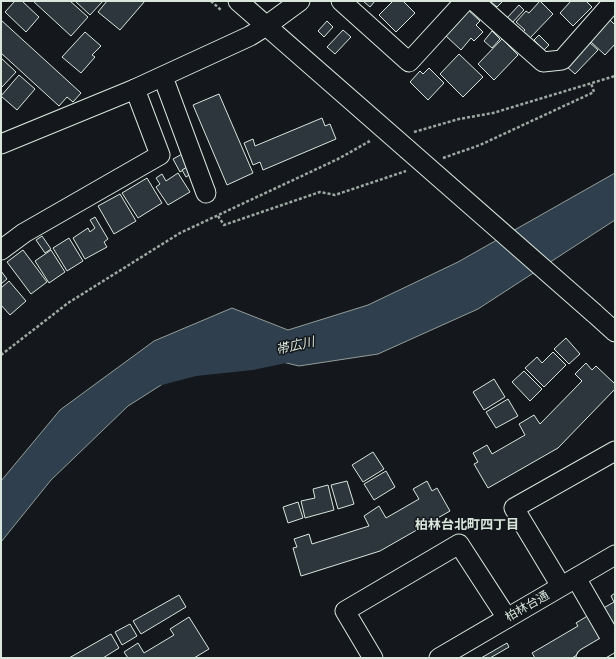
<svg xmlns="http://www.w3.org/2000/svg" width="616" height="659" viewBox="0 0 616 659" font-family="Lato,'Noto Sans JP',sans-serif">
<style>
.water{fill:#2f3f4d;stroke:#939e99}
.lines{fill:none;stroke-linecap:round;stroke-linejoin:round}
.river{stroke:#2f3f4d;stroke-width:30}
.building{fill:#2c363c;stroke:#d8e6dc}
.minor-casing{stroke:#d8e6dc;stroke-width:21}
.path{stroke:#9da8a2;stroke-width:2.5;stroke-dasharray:3 2;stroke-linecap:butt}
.minor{stroke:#14181c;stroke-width:19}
.minor-bridge-casing{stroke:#d8e6dc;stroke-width:21;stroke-linecap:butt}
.minor-bridge{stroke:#14181c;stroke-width:19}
.labels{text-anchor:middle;stroke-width:3;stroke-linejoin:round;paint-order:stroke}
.street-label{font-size:12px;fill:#d8e6dc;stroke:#14181c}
.water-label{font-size:13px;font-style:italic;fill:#d8e6dc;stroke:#14181c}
.neighbourhood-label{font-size:13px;font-weight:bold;fill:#d8e6dc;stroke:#14181c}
</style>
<rect width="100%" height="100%" fill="#14181c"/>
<!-- water -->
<polygon class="water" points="615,173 615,220 478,309 378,354 299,366 221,347 128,406 51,480 1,542 1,481 60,410 154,341 232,308 288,330 368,305 458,262"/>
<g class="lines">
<!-- river -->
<polyline class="river" points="160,370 194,361 251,355 294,346"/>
</g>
<!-- building -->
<g class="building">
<polygon points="15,1 22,1 39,17 26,32 5,12"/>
<polygon points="33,1 70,1 88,17 71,36"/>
<polygon points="75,1 103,1 90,15"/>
<polygon points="107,1 145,1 120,30 98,12"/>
<polygon points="363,1 375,1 370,7"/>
<polygon points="393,1 403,1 415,13 396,32 379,15"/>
<polygon points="490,1 503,1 497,7"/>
<polygon points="540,1 553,14 530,38 523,32 525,30 516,22 526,11 529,13"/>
<polygon points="571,1 586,1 592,7 573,26 560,13"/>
<polygon points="519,5 524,10 512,23 507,18"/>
<polygon points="466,8 480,21 476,25 483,32 474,41 471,38 461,50 446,36 459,22 456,19"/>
<polygon points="1,20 81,93 73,102 67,97 59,106 1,53"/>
<polygon points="610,20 615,25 615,44 605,55 590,41"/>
<polygon points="327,21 333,27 324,37 318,31"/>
<polygon points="343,30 351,37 335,54 327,47"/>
<polygon points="492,31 500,39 492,48 484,41"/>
<polygon points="85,32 101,46 92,55 95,57 81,73 62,57"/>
<polygon points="539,35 549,45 544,50 534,40"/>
<polygon points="502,39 518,55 494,80 478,64"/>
<polygon points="589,42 598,50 575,74 566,66"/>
<polygon points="459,54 483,77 463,97 440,74"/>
<polygon points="1,58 16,72 2,87 1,85"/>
<polygon points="429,68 444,83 428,100 410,82 420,71 423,74"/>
<polygon points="19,75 35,89 17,110 1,96"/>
<polygon points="219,94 253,173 227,185 193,105"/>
<polygon points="322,118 325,126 330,124 336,139 263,170 260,162 253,165 244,143 253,139 255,146"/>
<polygon points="184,153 191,165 180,172 173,159"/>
<polygon points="187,167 191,174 186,177 182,170"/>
<polygon points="178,173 190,192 168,205 156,187 160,184 156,178 162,174 166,181"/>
<polygon points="147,178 162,203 138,218 122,193"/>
<polygon points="120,194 136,221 114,234 98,206"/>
<polygon points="95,217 108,239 104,242 107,247 85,259 73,238 88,228 90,232 95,228 90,220"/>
<polygon points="42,236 51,249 45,253 36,240"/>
<polygon points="69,238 83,261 67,271 53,248"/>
<polygon points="23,250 47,282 31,294 7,262"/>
<polygon points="51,250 65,272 49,283 35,261"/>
<polygon points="1,271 7,279 1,284"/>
<polygon points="9,281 26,301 10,315 1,305 1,288"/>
<polygon points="566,338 580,354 569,364 554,349"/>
<polygon points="553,352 566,365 544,387 525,368 537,357 542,363"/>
<polygon points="586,363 592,370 596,366 615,384 615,389 558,448 488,488 474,464 478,462 473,453 487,445 492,454 525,435 519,424 534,415 540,424 582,381 575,374"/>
<polygon points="524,371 542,389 530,401 512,382"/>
<polygon points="494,379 505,397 484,410 473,392"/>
<polygon points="508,399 518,416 496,428 486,412"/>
<polygon points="373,452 384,469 363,482 352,465"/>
<polygon points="386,471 395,487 374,500 364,484"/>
<polygon points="347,481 354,504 338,509 331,485"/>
<polygon points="427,481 432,491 437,488 450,511 380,551 301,576 293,548 297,547 294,539 309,534 312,544 369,526 364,516 379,506 386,518 419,499 413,489"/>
<polygon points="328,485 334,510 305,518 301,501 315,498 313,489"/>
<polygon points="298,502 303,518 288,523 283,507"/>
<polygon points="615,593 615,636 600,610 614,602 611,596"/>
<polygon points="179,595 186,607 141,634 133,621"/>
<polygon points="589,615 603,639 572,658 535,658 532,653 578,626 576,623"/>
<polygon points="189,617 209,649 194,658 128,658 124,652 138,643 144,653 174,635 170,629"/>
<polygon points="130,624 137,636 122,645 115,632"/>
<polygon points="111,634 119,648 103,658 69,658"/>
<polygon points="507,643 509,647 490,658 481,658"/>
</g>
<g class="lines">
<defs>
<g id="minor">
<polyline points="238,1 407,149"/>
<polyline points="341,1 409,62 465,1"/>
<polyline points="474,1 543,62 562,60 614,1"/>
<polyline points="163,77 206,193"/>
<polyline points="1,144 135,89"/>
<polyline points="1,250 24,233 160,155 135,89 250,36 266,26 300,1"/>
<polyline points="594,313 615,332"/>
<polyline points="576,578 613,642"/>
<polyline points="561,586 514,508 615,451"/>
<polyline points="373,658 345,611 459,544 507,618"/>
<polyline points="439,658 615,555"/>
<polyline points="586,658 615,641"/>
</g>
</defs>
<!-- minor casing -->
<use href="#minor" class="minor-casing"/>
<!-- path -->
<g class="path">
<polyline points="211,1 222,11"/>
<polyline points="414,132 459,119 493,113 615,76"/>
<polyline points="443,158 480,145 594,92 591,83"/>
<polyline points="218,216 224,225 320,192 335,195 406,171"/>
<polyline points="1,355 68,303 180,233 338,159 370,141 368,140"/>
</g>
<!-- minor -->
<use href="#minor" class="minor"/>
<defs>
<polyline id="minor-bridge" points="407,149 594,313"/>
</defs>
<!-- minor-bridge casing -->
<use href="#minor-bridge" class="minor-bridge-casing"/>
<!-- minor-bridge -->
<use href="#minor-bridge" class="minor-bridge"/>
</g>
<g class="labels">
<!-- street labels -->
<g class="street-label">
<text transform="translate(527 606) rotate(-30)" y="4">柏林台通</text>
</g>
<!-- water labels -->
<g class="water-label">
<text transform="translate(295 345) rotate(-13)" y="5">帯広川</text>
</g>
<!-- neighbourhood labels -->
<g class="neighbourhood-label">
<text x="467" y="529">柏林台北町四丁目</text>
</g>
</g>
<!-- border -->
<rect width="616" height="659" fill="none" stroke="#d8e6dc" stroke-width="4"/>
</svg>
